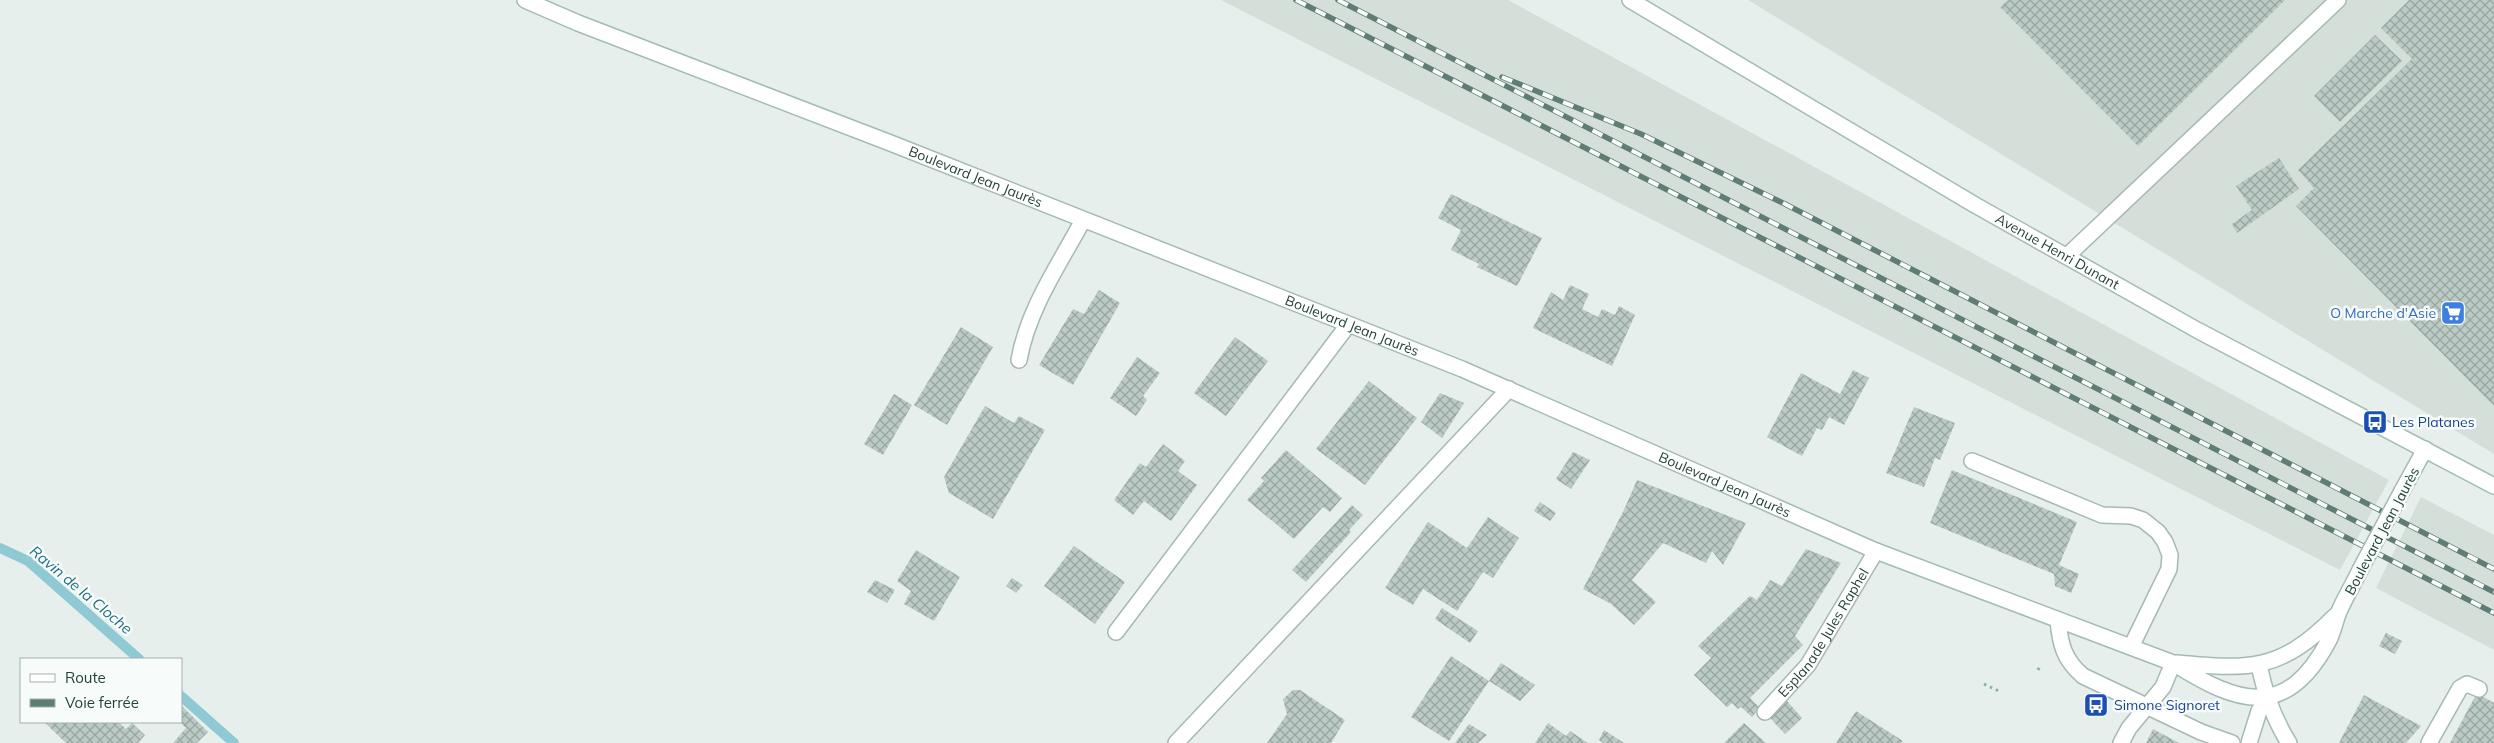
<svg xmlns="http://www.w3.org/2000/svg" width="2494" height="743" viewBox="0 0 2494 743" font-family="Mulish,sans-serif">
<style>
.built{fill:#d4dfda}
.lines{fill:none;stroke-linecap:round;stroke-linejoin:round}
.stream{stroke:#8ec9d4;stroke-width:10}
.building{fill:url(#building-cross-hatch)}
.lane-casing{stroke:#a8b8b2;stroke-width:18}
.street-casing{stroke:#a8b8b2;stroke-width:18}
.secondary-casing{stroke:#a4bbb3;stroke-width:18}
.path{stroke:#86b3a5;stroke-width:3;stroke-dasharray:2.5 4;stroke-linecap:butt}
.lane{stroke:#fff;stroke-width:15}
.street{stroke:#fff;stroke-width:15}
.secondary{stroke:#fff;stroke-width:15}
.rail-casing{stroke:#5f7d75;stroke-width:5.5}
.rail{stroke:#f7fbf9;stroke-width:4;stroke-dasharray:11;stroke-linecap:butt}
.secondary-bridge-casing{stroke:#a4bbb3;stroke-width:18;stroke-linecap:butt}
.secondary-bridge{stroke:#fff;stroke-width:15}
.labels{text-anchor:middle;stroke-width:5;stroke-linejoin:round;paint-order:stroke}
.street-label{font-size:14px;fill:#24423a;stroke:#f7fbf9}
.shop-label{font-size:14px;fill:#366cbe;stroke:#f7fbf9;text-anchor:end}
.transit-label{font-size:14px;fill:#164399;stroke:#f7fbf9;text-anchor:start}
.water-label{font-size:15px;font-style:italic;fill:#1c6f80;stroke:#f7fbf9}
</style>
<defs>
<pattern id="building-cross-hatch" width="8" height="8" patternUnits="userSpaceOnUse" patternTransform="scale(1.25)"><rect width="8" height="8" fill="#bbcac4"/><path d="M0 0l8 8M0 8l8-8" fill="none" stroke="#98a6a0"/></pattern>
</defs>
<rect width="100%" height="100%" fill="#e6efeb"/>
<!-- built -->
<g class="built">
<polygon points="1221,0 1508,0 2389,480 2340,570"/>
<polygon points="1748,0 2494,0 2494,454"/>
<polygon points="2421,497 2494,535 2494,650 2376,588"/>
</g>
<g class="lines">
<!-- stream -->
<g class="stream">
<polyline points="0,548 28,561 139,659"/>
<polyline points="181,696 234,743"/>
</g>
</g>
<!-- building -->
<g class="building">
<polygon points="2008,0 2285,0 2138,146 2000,7"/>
<polygon points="2409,0 2494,0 2494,406 2296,206 2314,188 2298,170 2412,59 2381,28"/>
<polygon points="2375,35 2402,61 2340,122 2314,96"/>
<polygon points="2279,158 2299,189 2237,233 2232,224 2252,210 2236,186"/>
<polygon points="1451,194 1542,238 1517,286 1477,267 1479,264 1451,250 1461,230 1438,218"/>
<polygon points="1570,285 1589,294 1582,309 1598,317 1602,309 1615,315 1619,306 1635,315 1612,366 1533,328 1551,292 1563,300"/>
<polygon points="1099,290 1120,303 1073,385 1039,365 1073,309 1084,314"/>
<polygon points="961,327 993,347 947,425 914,405"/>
<polygon points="1235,337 1268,361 1226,416 1194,393"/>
<polygon points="1137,357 1160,373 1143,396 1147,400 1136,416 1110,398"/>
<polygon points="1853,370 1869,378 1844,425 1829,417 1822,430 1817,428 1802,456 1767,437 1801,373 1840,394"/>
<polygon points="1369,381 1417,418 1365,485 1316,449"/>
<polygon points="1440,393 1464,403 1442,438 1421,422"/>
<polygon points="894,394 912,405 883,455 864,444"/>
<polygon points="985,406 1014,423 1019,416 1045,430 993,519 949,493 944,477"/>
<polygon points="1914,407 1955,423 1940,460 1935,458 1924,487 1886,473"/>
<polygon points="1163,444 1185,461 1178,471 1197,485 1171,521 1144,501 1133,515 1114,500 1140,463 1146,467"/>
<polygon points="1286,450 1342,498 1330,512 1323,507 1294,539 1247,500 1264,481 1261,478"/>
<polygon points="1573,452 1590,460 1571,489 1556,479"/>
<polygon points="1952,470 2077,522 2059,565 2079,574 2071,593 2055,586 2054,574 1930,523"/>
<polygon points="1637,480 1746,523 1723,565 1712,551 1706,563 1663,543 1632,580 1656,602 1634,625 1611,604 1583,589 1623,512"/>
<polygon points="1540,502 1556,513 1550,521 1534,511"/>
<polygon points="1352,505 1363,515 1349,530 1351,532 1306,582 1292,570"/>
<polygon points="1488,517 1519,538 1493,578 1483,572 1457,611 1423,589 1413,605 1385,588 1428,522 1467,548"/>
<polygon points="1074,546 1125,582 1095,624 1044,586"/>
<polygon points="1806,549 1841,563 1795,636 1803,645 1750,698 1760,708 1752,717 1741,707 1738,709 1732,703 1727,707 1694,675 1711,658 1698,646 1750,596 1757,600 1770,580 1782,586"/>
<polygon points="916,550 960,577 934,621 904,604 911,591 897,581"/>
<polygon points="1012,578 1023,585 1016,593 1006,586"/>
<polygon points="875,580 895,590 887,603 867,592"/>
<polygon points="1442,608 1478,631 1470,643 1435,619"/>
<polygon points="2386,633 2402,641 2395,654 2379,646"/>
<polygon points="1451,656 1489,681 1449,741 1411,717"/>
<polygon points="1501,663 1535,685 1520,701 1489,681"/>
<polygon points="1293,690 1300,690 1345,720 1331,743 1267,743 1287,714 1283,699"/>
<polygon points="2477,693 2494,703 2494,743 2450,743"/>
<polygon points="2364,695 2421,726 2406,743 2339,743"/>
<polygon points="2089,697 2107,707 2103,715 2085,705"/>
<polygon points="1787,701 1802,718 1785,734 1770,718"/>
<polygon points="181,705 208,732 197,743 173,743 186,728 181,723"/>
<polygon points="1856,711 1903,741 1901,743 1836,743"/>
<polygon points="44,722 119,722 126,729 132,723 145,735 138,743 66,743"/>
<polygon points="1548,723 1566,736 1570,731 1588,743 1535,743"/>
<polygon points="1744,723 1766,743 1724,743"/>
<polygon points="1469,724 1487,735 1478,743 1455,743"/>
<polygon points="2153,729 2179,743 2146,743"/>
<polygon points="1604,730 1624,743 1603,743 1599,740"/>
</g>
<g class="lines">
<defs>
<g id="lane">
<polyline points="2067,256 2338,0"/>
<polyline points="1972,461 2102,515 2131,516 2143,520 2158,532 2165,542 2170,555 2169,569 2131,647"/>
</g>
<g id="street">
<path d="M 1019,360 C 1028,309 1059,265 1083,220"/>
<path d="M 2058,620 C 2060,644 2064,660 2083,676 L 2201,732 L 2232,743"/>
<polyline points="1116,632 1348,325"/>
<path id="s1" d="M 1765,712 L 1808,665 L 1876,551"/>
<polyline points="1176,743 1509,389"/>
<polyline points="2121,743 2129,728 2163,687 2173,663"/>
<polyline points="2429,743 2460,688 2467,684 2479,689"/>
</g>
<g id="secondary">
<path id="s2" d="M 525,0 L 578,23 L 893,144 L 1462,369 L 1876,551 L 2173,663 C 2239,705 2287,720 2329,640 C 2333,632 2335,623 2338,614 C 2344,599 2353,585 2360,570"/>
<path id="s3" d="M 1630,0 L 1975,205 L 2197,330 L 2494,486"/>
<polyline points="2402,491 2425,449"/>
<path d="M 2177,663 C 2250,670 2281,671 2335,616"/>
<path d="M 2259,665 C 2265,694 2273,718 2289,743"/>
<polyline points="2249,743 2259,711 2266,699"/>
</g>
</defs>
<!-- lane casing -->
<use href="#lane" class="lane-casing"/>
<!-- street casing -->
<use href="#street" class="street-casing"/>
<!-- secondary casing -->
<use href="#secondary" class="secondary-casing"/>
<!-- path -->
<g class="path">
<polyline points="2038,670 2040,666"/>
<polyline points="1984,684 1999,691"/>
</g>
<!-- lane -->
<use href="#lane" class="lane"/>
<!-- street -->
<use href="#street" class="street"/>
<!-- secondary -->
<use href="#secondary" class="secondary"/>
<defs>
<g id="rail">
<polyline points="1296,0 2494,613"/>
<polyline points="1338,0 2494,592"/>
<polyline points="1502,77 1641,134 1785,204 2494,569"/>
</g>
</defs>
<!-- rail casing -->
<use href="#rail" class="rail-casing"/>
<!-- rail -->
<use href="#rail" class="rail"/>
<defs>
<polyline id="secondary-bridge" points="2360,570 2402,491"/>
</defs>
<!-- secondary-bridge casing -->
<use href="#secondary-bridge" class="secondary-bridge-casing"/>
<!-- secondary-bridge -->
<use href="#secondary-bridge" class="secondary-bridge"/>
</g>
<!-- icons -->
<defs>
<symbol id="supermarket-square" viewBox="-11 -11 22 22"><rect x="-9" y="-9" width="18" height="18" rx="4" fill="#3f7fe0" stroke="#f7fbf9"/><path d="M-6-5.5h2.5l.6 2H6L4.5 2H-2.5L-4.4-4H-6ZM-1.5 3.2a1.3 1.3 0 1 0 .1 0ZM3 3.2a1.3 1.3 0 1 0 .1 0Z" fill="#fff"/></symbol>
<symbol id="bus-square" viewBox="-11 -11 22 22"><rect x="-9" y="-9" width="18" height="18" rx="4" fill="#1a4fb4" stroke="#f7fbf9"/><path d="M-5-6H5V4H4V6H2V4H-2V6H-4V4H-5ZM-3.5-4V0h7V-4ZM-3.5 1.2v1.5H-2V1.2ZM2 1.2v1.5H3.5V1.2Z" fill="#fff"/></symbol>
</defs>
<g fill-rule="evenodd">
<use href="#supermarket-square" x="2439" y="299" width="28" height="28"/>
<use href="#bus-square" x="2361" y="408" width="28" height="28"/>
<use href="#bus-square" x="2082" y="691" width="28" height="28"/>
</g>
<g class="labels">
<!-- street labels -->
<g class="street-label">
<text dy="5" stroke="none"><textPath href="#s2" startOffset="484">Boulevard Jean Jaurès</textPath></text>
<text dy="5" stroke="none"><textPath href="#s3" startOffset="496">Avenue Henri Dunant</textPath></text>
<text dy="5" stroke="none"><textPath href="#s2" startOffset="889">Boulevard Jean Jaurès</textPath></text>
<text dy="5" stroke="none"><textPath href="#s2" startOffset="1294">Boulevard Jean Jaurès</textPath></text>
<text transform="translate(2382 531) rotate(-62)" y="5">Boulevard Jean Jaurès</text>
<text dy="5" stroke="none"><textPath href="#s1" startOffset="99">Esplanade Jules Raphel</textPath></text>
</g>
<!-- shop labels -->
<g class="shop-label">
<text x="2436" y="318">O Marche d'Asie</text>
</g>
<!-- transit labels -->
<g class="transit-label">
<text x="2392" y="427">Les Platanes</text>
<text x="2114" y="710">Simone Signoret</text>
</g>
<!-- water labels -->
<g class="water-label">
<text transform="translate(81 590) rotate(40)" y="5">Ravin de la Cloche</text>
</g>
</g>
<!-- legend -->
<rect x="20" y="658" width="162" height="65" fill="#f7fbf9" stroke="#a3b1ad"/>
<rect x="30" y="674" width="25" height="8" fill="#ffffff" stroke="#a3b1ad"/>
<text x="65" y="683" font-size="15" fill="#24423a">Route</text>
<rect x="30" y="699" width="25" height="8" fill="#5f7d75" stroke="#a3b1ad"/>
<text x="65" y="708" font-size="15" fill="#24423a">Voie ferrée</text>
</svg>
